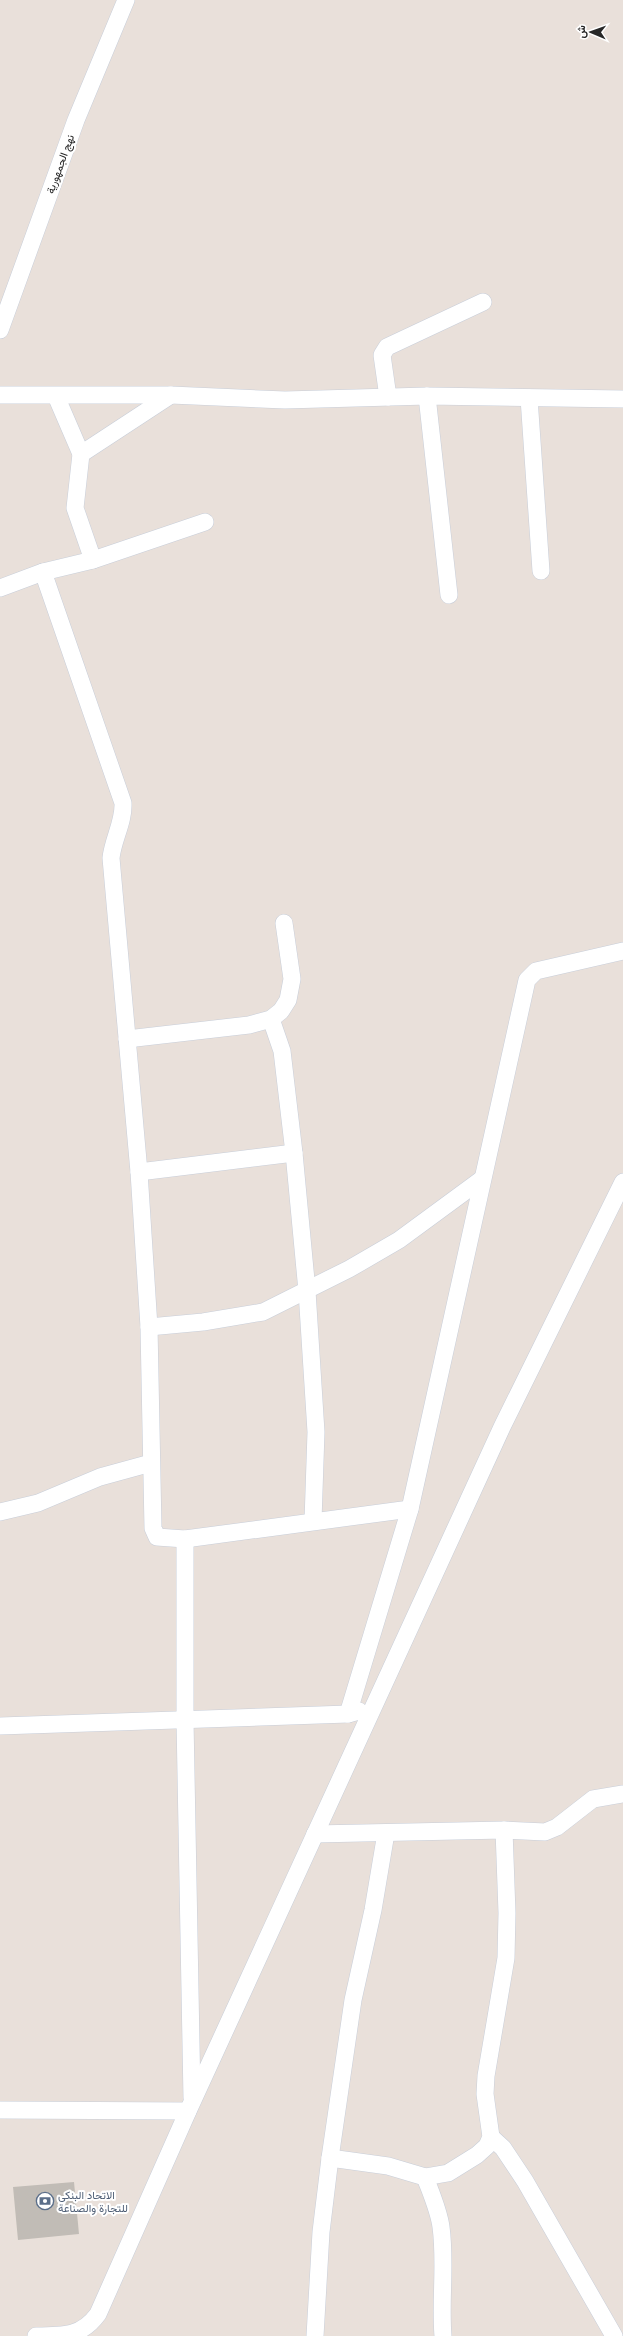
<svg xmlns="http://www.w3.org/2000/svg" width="623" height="2336" viewBox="0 0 623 2336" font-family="Poppins,Vazirmatn,sans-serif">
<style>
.building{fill:#c1bcb6}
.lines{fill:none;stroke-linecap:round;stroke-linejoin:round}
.minor-casing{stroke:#c8ced9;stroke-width:18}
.minor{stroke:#fff;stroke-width:17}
.labels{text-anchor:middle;stroke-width:4;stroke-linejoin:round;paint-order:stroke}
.street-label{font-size:11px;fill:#272727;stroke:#fff}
.service-label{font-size:11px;fill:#4e5e75;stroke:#fff;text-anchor:start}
</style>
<rect width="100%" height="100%" fill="#e9e0da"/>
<!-- building -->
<polygon class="building" points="74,2182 79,2234 18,2240 13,2187"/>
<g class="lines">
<defs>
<g id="minor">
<polyline points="0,330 76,120 126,0"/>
<polyline points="0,395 171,395 285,400 427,396 623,399"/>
<polyline points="56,396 81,454 75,508 93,560"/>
<polyline points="427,396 449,595"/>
<polyline points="388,397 382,355 387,347 483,302"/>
<polyline points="529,398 541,571"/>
<polyline points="81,454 171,395"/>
<path d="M 43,572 L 123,803 C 124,822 113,839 111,858 L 139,1172 L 149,1327 L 153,1528 L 157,1537 L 185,1539 L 410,1509"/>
<polyline points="0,588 43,572 93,560 205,522"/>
<polyline points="271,1019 282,1051 294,1153 307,1291 316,1432 313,1521"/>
<polyline points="127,1039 249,1025 271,1019 281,1011 288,1000 292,979 284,923"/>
<polyline points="139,1172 294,1153"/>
<polyline points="149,1327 203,1322 263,1312 349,1269 399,1240 482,1179"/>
<polyline points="0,1512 38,1503 100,1477 151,1463"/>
<polyline points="185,1539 185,1720 192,2098"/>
<polyline points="348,1714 410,1509 527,980 536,971 623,951"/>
<polyline points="0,1726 348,1714 359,1711"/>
<polyline points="315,1834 504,1830 545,1832 557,1827 593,1799 623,1794"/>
<polyline points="0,2110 188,2111"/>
<polyline points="491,2137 503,2148 525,2181 614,2336"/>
<polyline points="330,2158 388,2166 425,2177 448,2173 477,2155 487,2146 491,2137 485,2094 486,2076 506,1958 507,1913 504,1830"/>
<path d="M 425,2177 C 431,2193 439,2211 441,2227 C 446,2263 440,2300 443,2336"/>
<path d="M 36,2336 C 65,2336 82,2336 98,2314 L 188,2111 L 502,1427 L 623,1182"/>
<polyline points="315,2336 321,2232 330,2158 353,2000 373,1910 386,1833"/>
</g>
</defs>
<!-- minor casing -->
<use href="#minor" class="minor-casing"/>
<!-- minor -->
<use href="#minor" class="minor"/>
</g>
<!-- icons -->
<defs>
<symbol id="bank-ring" viewBox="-11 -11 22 22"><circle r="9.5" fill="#fff" stroke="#5c6f8a" stroke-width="1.5"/><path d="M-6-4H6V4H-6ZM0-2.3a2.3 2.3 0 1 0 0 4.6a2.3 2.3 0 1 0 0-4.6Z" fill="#5c6f8a"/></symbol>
</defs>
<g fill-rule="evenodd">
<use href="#bank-ring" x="35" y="2191" width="20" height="20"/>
</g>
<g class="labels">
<!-- street labels -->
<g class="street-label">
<text transform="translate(60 164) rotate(-70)" y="4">نهج الجمهورية</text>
</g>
<!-- service labels -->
<g class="service-label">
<text x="58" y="2199">الاتحاد البنكي<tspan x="58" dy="13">للتجارة والصناعة</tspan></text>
</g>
</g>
<!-- north arrow -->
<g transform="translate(591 32) rotate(272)" stroke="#ffffff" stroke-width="3" paint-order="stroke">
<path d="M0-3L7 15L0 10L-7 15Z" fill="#272727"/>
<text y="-6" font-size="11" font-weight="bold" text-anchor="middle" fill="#272727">ش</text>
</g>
</svg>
